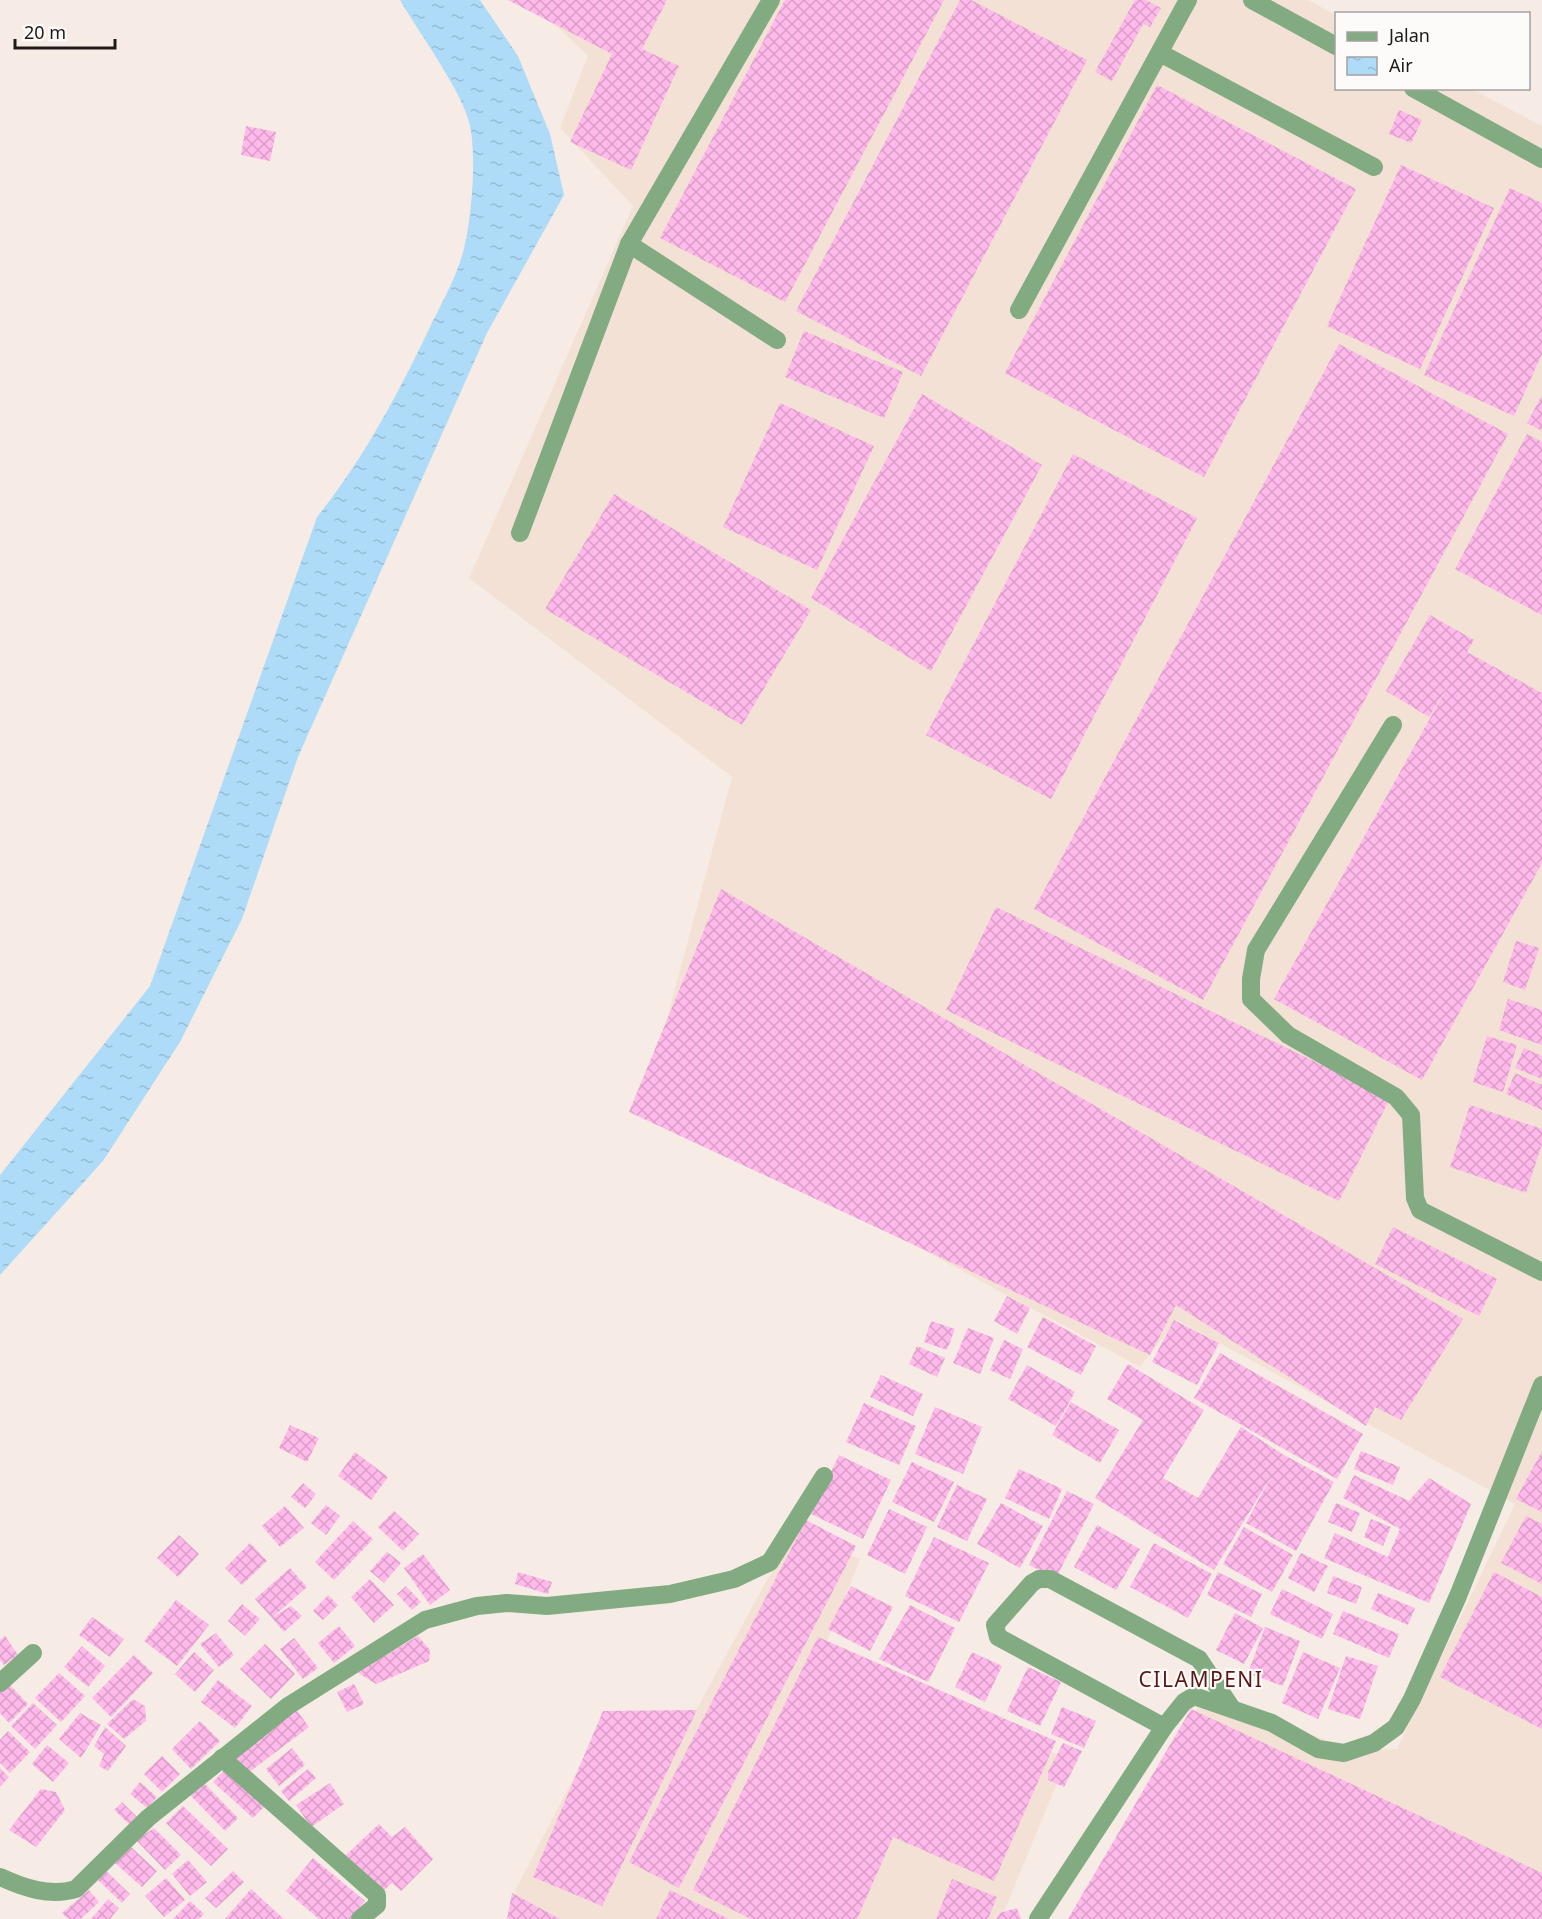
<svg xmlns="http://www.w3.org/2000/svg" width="1542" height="1919" viewBox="0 0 1542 1919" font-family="'Noto Sans',sans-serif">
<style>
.built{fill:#f3e1d5}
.water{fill:url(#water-ripples)}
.building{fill:url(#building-cross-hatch)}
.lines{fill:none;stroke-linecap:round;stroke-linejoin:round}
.minor{stroke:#82ab82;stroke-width:18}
.labels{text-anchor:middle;stroke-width:4.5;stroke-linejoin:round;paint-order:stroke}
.quarter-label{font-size:21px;letter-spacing:1.5px;fill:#5b1616;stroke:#fdfbfa}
</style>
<defs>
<pattern id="water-ripples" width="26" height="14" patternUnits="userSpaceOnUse" patternTransform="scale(1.5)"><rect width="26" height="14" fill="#aedcf8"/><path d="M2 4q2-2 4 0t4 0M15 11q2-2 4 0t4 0" fill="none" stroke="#95bcd4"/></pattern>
<pattern id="building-cross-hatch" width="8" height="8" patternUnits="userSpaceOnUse" patternTransform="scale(1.5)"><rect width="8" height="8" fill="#ffb9ea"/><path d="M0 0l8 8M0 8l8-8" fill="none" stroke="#da9ec8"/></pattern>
</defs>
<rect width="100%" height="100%" fill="#f7ece5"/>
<!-- built -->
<g class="built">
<polygon points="529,0 1308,0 1336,15 1336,88 1472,89 1542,126 1542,1919 1069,1919 1205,1696 1357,1751 1397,1749 1515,1504 1177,1320 1140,1367 645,1100 732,777 469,578 633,206 560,128 588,56"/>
<polygon points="793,1532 860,1559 826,1644 1067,1759 1001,1919 510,1919 516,1889 605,1717 674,1751"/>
</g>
<!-- water -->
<path class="water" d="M 400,0 L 480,0 L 518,56 L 550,134 L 564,195 L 487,333 L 298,757 L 242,919 L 180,1042 L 103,1161 L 0,1275 L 0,1175 L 150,986 L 317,517 C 363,460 398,394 430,327 C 443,300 459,273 465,244 C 472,213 477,152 469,122 C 460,88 419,33 400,0 Z"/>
<!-- building -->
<g class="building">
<polygon points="508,0 667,0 642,49 679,66 631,170 570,142 612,54"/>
<polygon points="785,0 944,0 785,302 660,238"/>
<polygon points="960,0 971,0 1087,60 921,376 796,311"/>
<polygon points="1135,0 1146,0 1161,8 1150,27 1143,24 1112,81 1095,72"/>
<polygon points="1157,85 1356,189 1204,477 1005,373"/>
<polygon points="1399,110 1422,120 1411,143 1389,134"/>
<polygon points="246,126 276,132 270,161 241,155"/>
<polygon points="1401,165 1494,208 1420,369 1327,326"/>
<polygon points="1510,188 1542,203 1542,354 1514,416 1424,375"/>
<polygon points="804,331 903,372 884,418 785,377"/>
<polygon points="1339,344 1508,434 1203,1000 1034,909"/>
<polygon points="922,394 1042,465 931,671 811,598"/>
<polygon points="1542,395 1542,431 1527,423"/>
<polygon points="780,403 874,446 817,570 723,527"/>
<polygon points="1527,434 1542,442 1542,615 1455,569"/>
<polygon points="1073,454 1197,518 1051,799 926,735"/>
<polygon points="614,494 811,610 742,725 545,609"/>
<polygon points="1430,615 1474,640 1467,652 1542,693 1542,863 1422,1080 1274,999 1449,684 1429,717 1386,691"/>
<polygon points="721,889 1463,1319 1401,1420 1375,1407 1366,1426 1176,1305 1150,1355 629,1112"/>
<polygon points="996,907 1390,1098 1339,1201 946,1010"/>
<polygon points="1516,941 1539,948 1525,990 1503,982"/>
<polygon points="1508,999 1542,1010 1542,1045 1499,1030"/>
<polygon points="1487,1036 1517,1045 1503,1092 1473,1082"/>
<polygon points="1524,1048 1542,1056 1542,1079 1515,1068"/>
<polygon points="1515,1073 1542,1085 1542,1110 1506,1094"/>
<polygon points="1470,1105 1542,1129 1542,1144 1526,1193 1450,1167"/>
<polygon points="1393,1227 1497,1279 1479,1316 1375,1264"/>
<polygon points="1007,1296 1030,1308 1017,1334 994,1321"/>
<polygon points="1043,1317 1096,1346 1081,1375 1027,1347"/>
<polygon points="1174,1320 1219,1343 1197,1385 1152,1362"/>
<polygon points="931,1321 955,1329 947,1350 924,1342"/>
<polygon points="968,1328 994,1338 980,1374 953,1363"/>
<polygon points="1004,1340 1023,1349 1010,1379 990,1370"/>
<polygon points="917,1346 945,1358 937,1377 909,1364"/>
<polygon points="1220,1353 1363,1434 1337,1479 1194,1398"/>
<polygon points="1128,1364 1204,1410 1163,1478 1198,1498 1241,1427 1284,1455 1334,1482 1296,1551 1246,1523 1272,1475 1214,1570 1095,1498 1143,1420 1107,1399"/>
<polygon points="1027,1365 1075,1392 1056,1426 1008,1399"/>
<polygon points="881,1375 923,1394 913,1416 870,1397"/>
<polygon points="1071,1402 1119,1430 1100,1463 1052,1435"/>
<polygon points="864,1403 916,1426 899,1465 846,1442"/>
<polygon points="935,1407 982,1427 963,1474 915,1454"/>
<polygon points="290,1425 319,1438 307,1462 279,1448"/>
<polygon points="1361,1451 1400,1467 1393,1485 1354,1469"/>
<polygon points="1542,1451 1542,1512 1516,1499"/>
<polygon points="355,1452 388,1477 371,1500 338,1476"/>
<polygon points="839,1455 891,1480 863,1539 811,1514"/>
<polygon points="912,1462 954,1482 934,1522 892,1502"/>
<polygon points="1019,1469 1062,1489 1049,1519 1005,1498"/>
<polygon points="1354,1475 1409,1501 1429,1478 1471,1504 1429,1603 1324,1558 1335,1533 1388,1557 1400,1529 1343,1498"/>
<polygon points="303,1483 316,1494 305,1508 291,1497"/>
<polygon points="957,1485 987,1499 967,1541 937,1527"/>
<polygon points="1067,1491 1094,1504 1056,1578 1029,1565"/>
<polygon points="1001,1503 1043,1526 1020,1568 977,1544"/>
<polygon points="1336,1503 1360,1513 1352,1532 1328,1522"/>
<polygon points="326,1505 340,1516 326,1535 311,1523"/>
<polygon points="285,1506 304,1528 280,1547 262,1526"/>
<polygon points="889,1509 927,1527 905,1574 867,1555"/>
<polygon points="394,1511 419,1534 403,1551 378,1527"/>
<polygon points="1526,1516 1542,1524 1542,1584 1501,1563"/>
<polygon points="1371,1519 1391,1527 1383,1546 1364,1537"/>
<polygon points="806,1520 856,1546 679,1888 629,1862"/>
<polygon points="353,1521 373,1539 334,1580 315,1562"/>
<polygon points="1097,1525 1140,1549 1116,1590 1074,1567"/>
<polygon points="1244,1527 1293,1555 1272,1592 1223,1564"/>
<polygon points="179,1535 199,1554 178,1577 157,1558"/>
<polygon points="934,1537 989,1563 959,1622 905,1596"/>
<polygon points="250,1543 267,1561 242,1585 225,1568"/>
<polygon points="1154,1543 1212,1574 1188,1618 1130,1587"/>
<polygon points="387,1552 401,1563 384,1583 370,1571"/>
<polygon points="1301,1553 1328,1566 1314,1592 1288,1578"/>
<polygon points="423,1554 450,1590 430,1605 404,1568"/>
<polygon points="290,1568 307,1587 272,1618 291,1606 302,1616 284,1632 272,1618 255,1599"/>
<polygon points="518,1572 552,1582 548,1594 515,1584"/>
<polygon points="1218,1572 1262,1594 1251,1617 1207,1595"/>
<polygon points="1494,1572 1542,1597 1542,1729 1440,1677"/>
<polygon points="1333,1576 1362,1587 1356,1604 1327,1593"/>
<polygon points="370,1579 394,1605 374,1623 351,1597"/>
<polygon points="406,1586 421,1602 412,1610 397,1594"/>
<polygon points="851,1586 893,1607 870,1651 828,1629"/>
<polygon points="1282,1589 1333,1614 1322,1639 1270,1614"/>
<polygon points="1378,1593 1415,1608 1408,1625 1371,1609"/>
<polygon points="328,1595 338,1605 323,1620 313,1611"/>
<polygon points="176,1600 209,1625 177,1666 144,1641"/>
<polygon points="242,1604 260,1619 245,1636 228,1621"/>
<polygon points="910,1605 955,1628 928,1682 879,1659"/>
<polygon points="1343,1611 1399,1634 1389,1658 1333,1634"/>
<polygon points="1235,1613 1263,1628 1244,1664 1216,1650"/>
<polygon points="92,1617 124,1639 110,1657 79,1635"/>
<polygon points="339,1626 355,1646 334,1663 318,1643"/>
<polygon points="1265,1627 1300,1641 1283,1686 1248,1673"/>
<polygon points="216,1633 234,1655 219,1667 200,1644"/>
<polygon points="5,1636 18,1655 4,1665 0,1660 0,1640"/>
<polygon points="418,1636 430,1650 429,1661 376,1684 357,1672"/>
<polygon points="818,1637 1056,1741 994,1881 893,1837 857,1919 751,1919 693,1890"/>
<polygon points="294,1638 318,1668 303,1679 280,1649"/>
<polygon points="265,1644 295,1674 271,1699 240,1669"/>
<polygon points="82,1646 105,1666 88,1687 64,1667"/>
<polygon points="194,1652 214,1670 195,1692 175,1674"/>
<polygon points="972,1652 1002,1666 985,1702 955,1687"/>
<polygon points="1303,1652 1340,1668 1318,1719 1282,1703"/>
<polygon points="134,1655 153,1673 111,1717 92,1698"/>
<polygon points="1346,1656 1378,1666 1360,1719 1328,1709"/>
<polygon points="1028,1667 1061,1682 1040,1726 1007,1711"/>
<polygon points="59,1673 85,1696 61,1722 35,1698"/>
<polygon points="218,1680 252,1706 235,1728 201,1702"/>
<polygon points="9,1684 28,1704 9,1723 0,1713 0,1692"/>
<polygon points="354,1684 364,1704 347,1712 337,1692"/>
<polygon points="133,1699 145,1706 146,1721 124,1739 107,1724"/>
<polygon points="33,1703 57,1725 35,1749 11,1726"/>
<polygon points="1062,1707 1096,1721 1084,1748 1051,1734"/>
<polygon points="295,1708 309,1727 248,1773 234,1755"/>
<polygon points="1191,1709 1542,1873 1542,1919 1068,1919"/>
<polygon points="697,1710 602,1906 533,1877 603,1711"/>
<polygon points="80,1713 101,1725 81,1758 59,1739"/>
<polygon points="200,1721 220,1741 191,1769 172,1749"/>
<polygon points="105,1727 126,1746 108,1771 99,1766 104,1754 94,1746"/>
<polygon points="8,1731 30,1752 10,1773 0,1763 0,1740"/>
<polygon points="1063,1743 1082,1751 1064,1787 1048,1780 1048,1772"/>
<polygon points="47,1745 69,1763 53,1782 32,1764"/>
<polygon points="292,1748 305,1765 279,1786 266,1769"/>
<polygon points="162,1756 180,1774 162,1792 144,1774"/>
<polygon points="0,1768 9,1777 0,1787"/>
<polygon points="226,1768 266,1805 253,1818 213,1782"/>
<polygon points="308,1769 316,1778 289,1801 281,1791"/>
<polygon points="140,1782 157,1797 147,1808 130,1794"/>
<polygon points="203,1782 238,1818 225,1831 190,1795"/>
<polygon points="330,1783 344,1804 311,1827 296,1805"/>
<polygon points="41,1789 56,1792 65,1810 36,1847 9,1830"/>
<polygon points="122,1802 139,1819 132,1827 114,1810"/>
<polygon points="183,1806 228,1849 211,1866 166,1823"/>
<polygon points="379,1824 392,1837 405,1827 433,1859 401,1891 392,1883 381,1893 345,1856"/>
<polygon points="154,1828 181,1855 165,1870 136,1840"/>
<polygon points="131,1847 157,1871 142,1887 115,1863"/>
<polygon points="313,1858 365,1901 350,1919 319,1919 286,1891"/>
<polygon points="188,1860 207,1882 190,1896 172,1874"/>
<polygon points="106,1871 130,1894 122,1903 98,1880"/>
<polygon points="233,1871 244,1882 216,1908 205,1898"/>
<polygon points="166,1878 185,1900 164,1917 145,1896"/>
<polygon points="952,1879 997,1897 988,1919 936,1919"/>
<polygon points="251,1889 284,1919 225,1919"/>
<polygon points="89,1890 99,1902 81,1919 68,1919 62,1913"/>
<polygon points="670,1890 729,1919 656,1919"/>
<polygon points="512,1893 560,1919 507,1919"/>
<polygon points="108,1899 119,1908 110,1919 91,1919"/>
<polygon points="190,1901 204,1914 199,1919 173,1919"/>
<polygon points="1017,1908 1021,1919 996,1919 1000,1913"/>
</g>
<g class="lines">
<!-- minor -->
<g class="minor">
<polyline points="1252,0 1336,46"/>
<polyline points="1160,53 1374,167"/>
<polyline points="1413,88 1542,159"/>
<polyline points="629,244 777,340"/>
<polyline points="1019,310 1188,0"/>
<polyline points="520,533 629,244 771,0"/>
<polyline points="1393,725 1256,950 1251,979 1251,999 1288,1035 1396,1097 1411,1115 1415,1198 1420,1210 1542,1272"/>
<polyline points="0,1683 33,1653"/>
<polyline points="1164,1727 998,1637 995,1625 1032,1583 1039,1579 1050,1579 1199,1659 1231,1707"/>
<polyline points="222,1758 377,1895 377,1905 360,1919"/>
<path d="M 0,1877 C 24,1888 50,1897 76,1889 L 148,1818 L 288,1706 L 425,1620 L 477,1606 L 507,1603 L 547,1606 L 670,1594 L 734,1579 L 770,1562 L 824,1476"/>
<polyline points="1038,1919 1164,1727 1184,1702 1194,1696 1272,1723 1318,1749 1344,1753 1374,1743 1396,1727 1412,1699 1458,1596 1542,1385"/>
</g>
</g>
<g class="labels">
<!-- quarter labels -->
<g class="quarter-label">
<text x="1201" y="1687">CILAMPENI</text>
</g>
</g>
<!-- legend -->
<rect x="1335" y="12" width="195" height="78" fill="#fdfbfa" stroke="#a4a1a0" stroke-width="1.5"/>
<rect x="1347" y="32" width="30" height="9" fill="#82ab82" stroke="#a4a1a0" stroke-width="1.5"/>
<text x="1389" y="42" font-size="18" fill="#1e1a18">Jalan</text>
<rect x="1347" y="57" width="30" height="18" fill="url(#water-ripples)" stroke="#a4a1a0" stroke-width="1.5"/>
<text x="1389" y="72" font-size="18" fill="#1e1a18">Air</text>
<!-- scale -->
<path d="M15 39v9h100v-9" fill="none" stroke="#1e1a18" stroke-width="3"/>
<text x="24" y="39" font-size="18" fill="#1e1a18" stroke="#fdfbfa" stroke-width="4.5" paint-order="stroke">20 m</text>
</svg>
